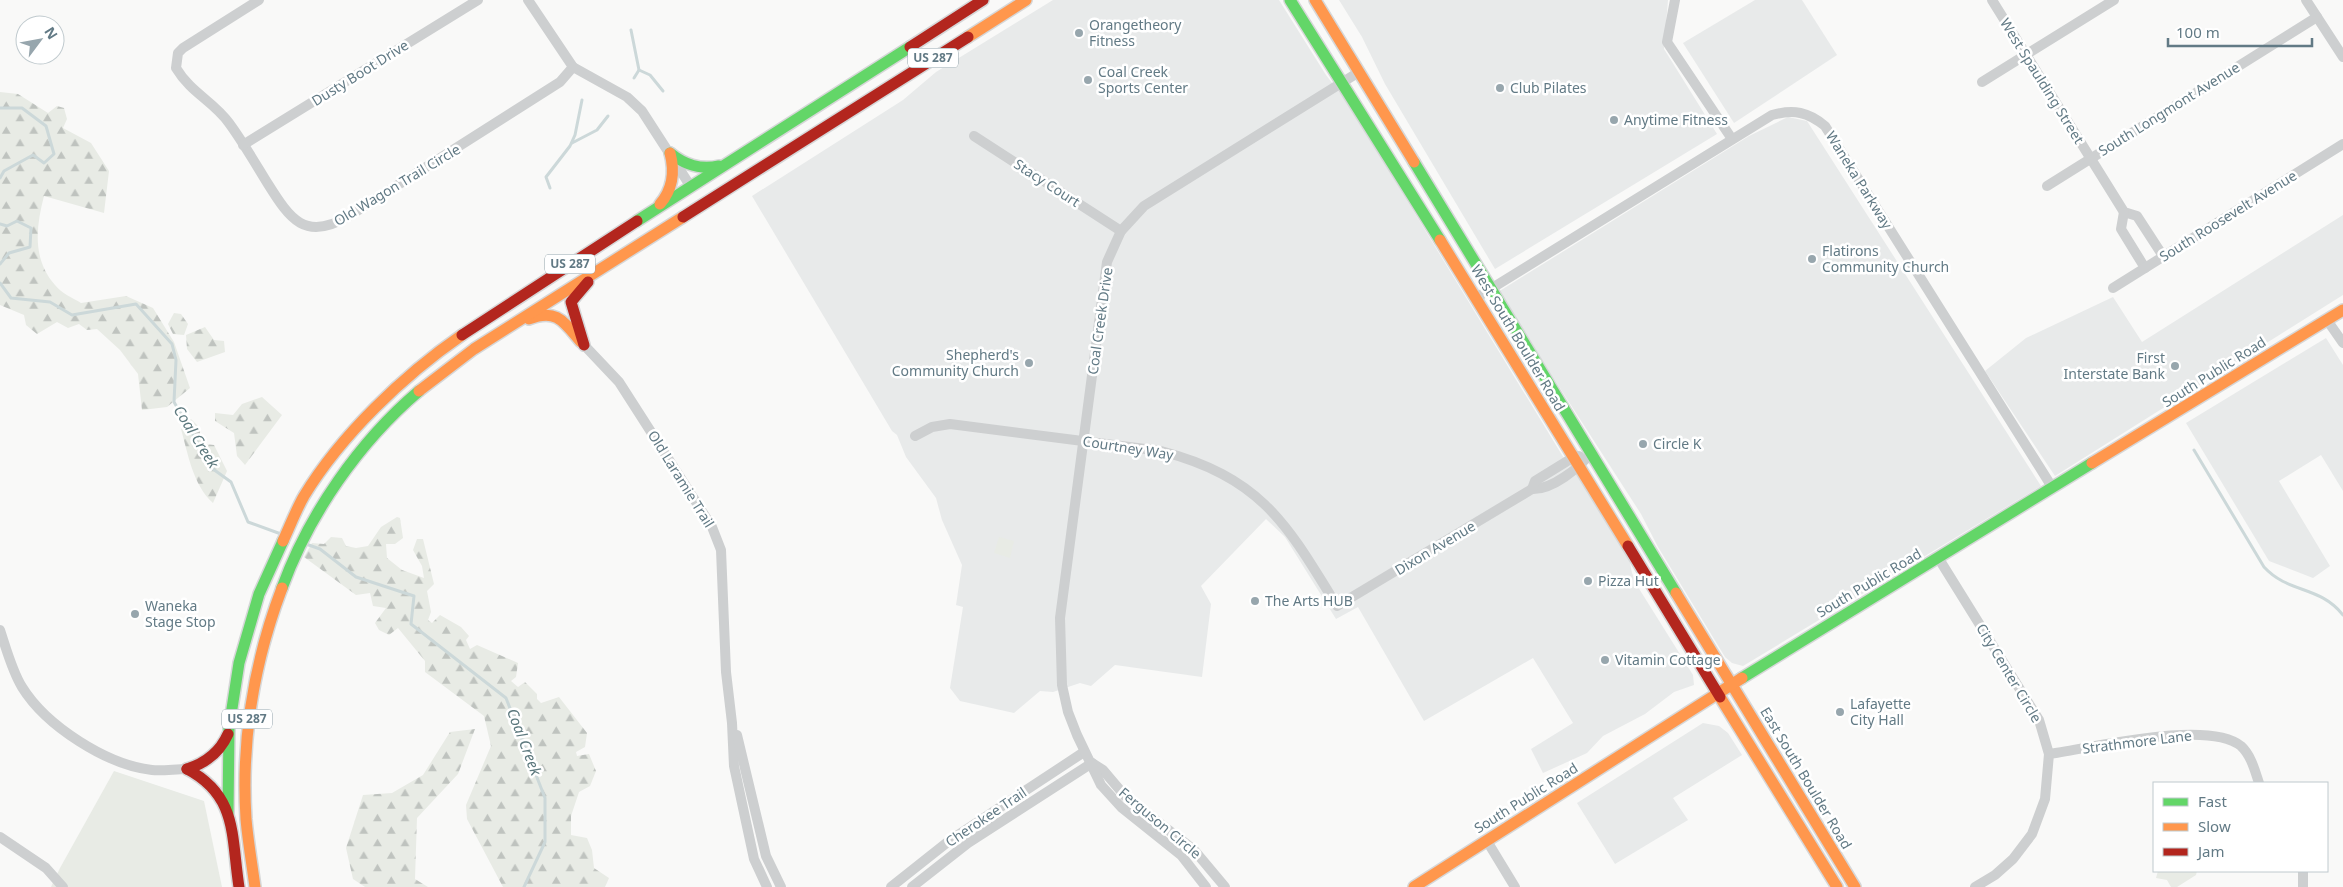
<svg xmlns="http://www.w3.org/2000/svg" width="2343" height="887" viewBox="0 0 2343 887" font-family="'Noto Sans',sans-serif">
<style>
.built{fill:#e8eaea}
.grass{fill:#e8ebe5}
.forest{fill:url(#forest-firs)}
.lines{fill:none;stroke-linecap:round;stroke-linejoin:round}
.stream{stroke:#ccd8d9;stroke-width:3}
.fast-casing{stroke:#d6d7d8;stroke-width:14}
.slow-casing{stroke:#d6d7d8;stroke-width:14}
.jam-casing{stroke:#d6d7d8;stroke-width:14}
.street{stroke:#cdcfd0;stroke-width:10}
.fast{stroke:#63d668;stroke-width:11}
.slow{stroke:#ff974d;stroke-width:11}
.jam{stroke:#b3261e;stroke-width:11}
.poi-dot{fill:#97a6ad;stroke:#fff;stroke-width:2}
.labels{text-anchor:middle;stroke-width:5;stroke-linejoin:round;paint-order:stroke}
.shield{fill:#fff;stroke:#91a2aa;stroke-width:1}
.shield-label{font-size:12px;font-weight:bold;fill:#627a85}
.poi-label{font-size:14px;fill:#627a85;stroke:#fff;text-anchor:start}
.street-label{font-size:14px;fill:#627a85;stroke:#fff}
.water-label{font-size:15px;font-style:italic;fill:#5d797e;stroke:#fff}
</style>
<defs>
<pattern id="forest-firs" width="22" height="20" patternUnits="userSpaceOnUse" patternTransform="scale(1.25)"><rect width="22" height="20" fill="#e8ebe5"/><path d="M5 1l3.5 6h-7zM16 11l3.5 6h-7z" fill="#bfc3bf"/></pattern>
</defs>
<rect width="100%" height="100%" fill="#f9f9f8"/>
<!-- built -->
<g class="built">
<polygon points="1053,0 1279,0 1326,75 1347,102 1562,455 1583,484 1629,558 1632,573 1638,587 1693,675 1694,685 1674,692 1645,714 1603,736 1587,753 1543,773 1531,749 1573,723 1533,658 1424,721 1358,607 1336,619 1285,537 1266,519 1201,586 1211,604 1202,677 1115,665 1091,686 1080,683 1053,692 1040,691 1014,713 960,701 950,688 963,607 956,605 962,565 942,520 936,498 906,457 897,435 892,431 752,196 903,100 936,72"/>
<polygon points="1339,0 1668,0 1664,49 1717,134 1495,269 1385,84 1362,37"/>
<polygon points="1755,0 1802,0 1837,55 1734,123 1683,43"/>
<polygon points="1788,117 1807,121 2041,486 1743,666 1732,663 1725,657 1658,547 1641,514 1498,292 1749,136"/>
<polygon points="2343,215 2343,295 2055,476 1985,371 2026,338 2113,297 2142,342"/>
<polygon points="2326,338 2343,365 2343,491 2321,455 2279,481 2330,566 2313,578 2269,561 2186,423"/>
<polygon points="1703,723 1719,726 1728,733 1742,755 1673,798 1688,820 1615,864 1577,803"/>
</g>
<!-- grass -->
<g class="grass">
<polygon points="999,537 1014,541 1010,558 994,553"/>
<polygon points="114,771 204,801 222,887 51,887 60,868"/>
<polygon points="2158,871 2197,871 2196,875 2177,887 2171,887 2167,880 2156,878"/>
</g>
<!-- forest -->
<g class="forest">
<path d="M 0,92 L 18,94 L 48,113 L 57,106 L 64,108 L 67,119 L 63,128 L 91,143 L 109,171 L 104,213 L 44,196 C 36,227 32,259 55,285 C 61,293 73,298 81,303 L 126,296 L 153,308 L 174,342 L 190,388 L 167,407 L 142,410 L 138,374 L 120,350 L 97,329 L 87,330 L 79,324 L 68,328 L 57,322 L 37,334 L 26,325 L 24,315 L 0,305 Z"/>
<polygon points="174,313 181,314 188,324 184,335 173,334 168,324"/>
<polygon points="205,327 214,340 224,341 225,352 197,362 187,349 186,335"/>
<polygon points="262,397 282,415 245,465 237,456 234,433 215,421 215,413 233,415 242,404"/>
<path d="M 191,419 L 200,428 L 200,438 L 205,444 L 214,445 L 227,471 L 213,503 C 193,485 188,454 181,429 Z"/>
<polygon points="397,517 400,518 403,538 395,544 386,544 387,558 402,570 424,578 422,566 413,550 417,539 423,539 434,584 427,591 431,612 428,620 432,623 440,615 461,627 469,636 466,640 470,649 477,645 518,663 516,677 511,681 518,687 525,682 537,694 537,699 541,703 559,697 587,733 585,747 576,752 577,756 589,754 596,771 590,786 579,792 571,816 571,835 587,838 592,850 594,868 609,878 605,887 503,887 467,819 466,805 491,746 484,716 425,672 425,661 398,628 389,635 379,630 375,623 386,608 373,606 370,593 356,595 304,557 312,543 324,544 331,537 342,538 346,546 356,548 368,546 381,527"/>
<polygon points="475,729 458,774 417,818 415,879 428,887 365,887 353,879 346,848 363,795 392,793 423,775 450,732"/>
</g>
<g class="lines">
<!-- stream -->
<g class="stream">
<polyline points="631,30 639,70 634,78"/>
<polyline points="639,70 650,75 663,91"/>
<polyline points="0,108 22,108 46,126 54,154 44,163 33,155 4,171 0,178"/>
<polyline points="572,143 597,130 608,116"/>
<polyline points="550,188 546,177 570,146 575,135 582,100"/>
<polyline points="0,224 7,226 17,221 31,228 30,247 9,253 0,264"/>
<polyline points="0,283 11,298 50,302 72,315 136,304 172,344 176,360 174,402 213,469 231,482 248,522 281,534"/>
<path d="M 2194,450 L 2264,567 C 2289,594 2319,585 2343,615"/>
<polyline points="306,544 320,549 356,577 414,596 411,624 506,698 545,798 545,842 524,887"/>
</g>
<defs>
<g id="fast">
<polyline points="1290,0 1440,240"/>
<path d="M 670,153 C 685,165 700,170 719,166"/>
<polyline points="1414,162 1676,593"/>
<polyline points="637,221 910,47"/>
<path d="M 282,588 C 309,514 359,442 419,391"/>
<polyline points="1742,678 2092,463"/>
<polyline points="228,814 229,728 239,663 259,594 283,541"/>
</g>
<g id="slow">
<polyline points="1315,0 1414,162"/>
<polyline points="968,37 1026,0"/>
<path d="M 660,204 C 673,189 675,172 670,153"/>
<polyline points="1440,240 1628,546"/>
<path d="M 529,319 C 557,308 564,322 581,342"/>
<polyline points="419,391 474,349 683,217"/>
<polyline points="2092,463 2343,310"/>
<path d="M 283,541 C 290,526 296,510 304,496 C 341,435 404,375 462,335"/>
<polyline points="1676,593 1855,887"/>
<polyline points="1720,697 1837,887"/>
<path d="M 255,887 C 252,864 248,842 246,819 C 241,739 254,662 282,588"/>
<polyline points="1414,887 1742,678"/>
</g>
<g id="jam">
<polyline points="910,47 983,0"/>
<polyline points="683,217 968,37"/>
<polyline points="462,335 637,221"/>
<polyline points="584,345 571,302 588,282"/>
<polyline points="1628,546 1720,697"/>
<path d="M 187,769 C 238,796 231,836 239,887"/>
<path d="M 187,769 C 206,763 220,752 228,734"/>
</g>
</defs>
<!-- fast casing -->
<use href="#fast" class="fast-casing"/>
<!-- slow casing -->
<use href="#slow" class="slow-casing"/>
<!-- jam casing -->
<use href="#jam" class="jam-casing"/>
<!-- street -->
<g class="street">
<path d="M 259,0 L 183,48 L 178,53 L 176,68 C 191,93 213,101 229,123 C 243,142 255,163 268,184 C 290,219 305,242 349,216 L 560,82 L 573,67 L 528,0"/>
<polyline points="1675,0 1667,42 1732,139"/>
<polyline points="1992,0 2124,212 2137,216 2163,256"/>
<polyline points="2306,0 2343,57"/>
<polyline points="573,67 627,97 642,111 691,187"/>
<polyline points="1982,82 2114,0"/>
<polyline points="974,136 1121,231"/>
<polyline points="243,145 478,0"/>
<polyline points="2047,186 2317,17"/>
<polyline points="2124,212 2121,229 2145,268"/>
<polyline points="2113,288 2343,144"/>
<path d="M 1476,298 L 1772,115 C 1794,109 1808,112 1825,126 L 2052,487"/>
<polyline points="2327,320 2343,343"/>
<polyline points="584,345 619,382 712,527 721,550 726,672 732,723 734,766 754,859 767,887"/>
<path d="M 915,436 L 932,427 L 950,424 L 1161,451 C 1262,478 1286,523 1337,606 L 1532,489 C 1552,490 1579,468 1591,453"/>
<polyline points="1532,489 1535,481 1569,460 1579,456"/>
<polyline points="1939,559 2039,720 2049,754 2045,799 2032,834 2013,859 1995,875 1975,887"/>
<path d="M 0,630 C 6,648 12,671 22,687 C 46,726 107,765 152,770 C 163,771 175,769 187,769"/>
<polyline points="737,735 766,856 781,887"/>
<path d="M 2049,754 C 2092,748 2208,719 2241,746 C 2251,755 2255,771 2259,783"/>
<polyline points="1092,763 1103,770 1125,796 1194,850 1225,887"/>
<polyline points="0,837 46,868 63,887"/>
<polyline points="1487,841 1515,887"/>
<polyline points="2303,871 2303,887"/>
<polyline points="891,887 949,841 1084,752"/>
<polyline points="912,887 968,843 1092,763"/>
<polyline points="1206,887 1181,855 1121,807 1101,785 1077,735 1068,712 1062,685 1060,618 1107,262 1121,231 1144,206 1359,72"/>
</g>
<!-- fast -->
<use href="#fast" class="fast"/>
<!-- slow -->
<use href="#slow" class="slow"/>
<!-- jam -->
<use href="#jam" class="jam"/>
</g>
<!-- markers -->
<g class="poi-dot">
<circle cx="1079" cy="33" r="5"/>
<circle cx="1088" cy="80" r="5"/>
<circle cx="1500" cy="88" r="5"/>
<circle cx="1614" cy="120" r="5"/>
<circle cx="1812" cy="259" r="5"/>
<circle cx="1029" cy="363" r="5"/>
<circle cx="2175" cy="366" r="5"/>
<circle cx="1643" cy="444" r="5"/>
<circle cx="1588" cy="581" r="5"/>
<circle cx="1255" cy="601" r="5"/>
<circle cx="135" cy="614" r="5"/>
<circle cx="1605" cy="660" r="5"/>
<circle cx="1840" cy="712" r="5"/>
</g>
<g class="labels">
<!-- shield labels -->
<g class="shield">
<rect x="908" y="48.5" width="50" height="19" rx="4"/>
<rect x="545" y="254.5" width="50" height="19" rx="4"/>
<rect x="222" y="709.5" width="50" height="19" rx="4"/>
</g>
<g class="shield-label">
<text x="933" y="62">US 287</text>
<text x="570" y="268">US 287</text>
<text x="247" y="723">US 287</text>
</g>
<!-- poi labels -->
<g class="poi-label">
<text x="1089" y="30">Orangetheory<tspan x="1089" dy="16">Fitness</tspan></text>
<text x="1098" y="77">Coal Creek<tspan x="1098" dy="16">Sports Center</tspan></text>
<text x="1510" y="93">Club Pilates</text>
<text x="1624" y="125">Anytime Fitness</text>
<text x="1822" y="256">Flatirons<tspan x="1822" dy="16">Community Church</tspan></text>
<text x="1019" y="360" text-anchor="end">Shepherd's<tspan x="1019" dy="16">Community Church</tspan></text>
<text x="2165" y="363" text-anchor="end">First<tspan x="2165" dy="16">Interstate Bank</tspan></text>
<text x="1653" y="449">Circle K</text>
<text x="1598" y="586">Pizza Hut</text>
<text x="1265" y="606">The Arts HUB</text>
<text x="145" y="611">Waneka<tspan x="145" dy="16">Stage Stop</tspan></text>
<text x="1615" y="665">Vitamin Cottage</text>
<text x="1850" y="709">Lafayette<tspan x="1850" dy="16">City Hall</tspan></text>
</g>
<!-- street labels -->
<g class="street-label">
<text transform="translate(360 73) rotate(-32)" y="5">Dusty Boot Drive</text>
<text transform="translate(2042 81) rotate(58)" y="5">West Spaulding Street</text>
<text transform="translate(2169 109) rotate(-32)" y="5">South Longmont Avenue</text>
<text transform="translate(1859 180) rotate(58)" y="5">Waneka Parkway</text>
<text transform="translate(1047 183) rotate(33)" y="5">Stacy Court</text>
<text transform="translate(397 185) rotate(-31)" y="5">Old Wagon Trail Circle</text>
<text transform="translate(2228 216) rotate(-32)" y="5">South Roosevelt Avenue</text>
<text transform="translate(1100 321) rotate(-82)" y="5">Coal Creek Drive</text>
<text transform="translate(1518 338) rotate(59)" y="5">West South Boulder Road</text>
<text transform="translate(2214 372) rotate(-32)" y="5">South Public Road</text>
<text transform="translate(1128 448) rotate(9)" y="5">Courtney Way</text>
<text transform="translate(681 479) rotate(58)" y="5">Old Laramie Trail</text>
<text transform="translate(1435 548) rotate(-31)" y="5">Dixon Avenue</text>
<text transform="translate(1869 583) rotate(-31)" y="5">South Public Road</text>
<text transform="translate(2009 673) rotate(59)" y="5">City Center Circle</text>
<text transform="translate(2137 742) rotate(-7)" y="5">Strathmore Lane</text>
<text transform="translate(1806 778) rotate(59)" y="5">East South Boulder Road</text>
<text transform="translate(1526 798) rotate(-32)" y="5">South Public Road</text>
<text transform="translate(986 817) rotate(-34)" y="5">Cherokee Trail</text>
<text transform="translate(1160 823) rotate(40)" y="5">Ferguson Circle</text>
</g>
<!-- water labels -->
<g class="water-label">
<text transform="translate(196 437) rotate(58)" y="5">Coal Creek</text>
<text transform="translate(524 742) rotate(69)" y="5">Coal Creek</text>
</g>
</g>
<!-- legend -->
<rect x="2153" y="782" width="175" height="90" fill="#ffffff" stroke="#c0cace"/>
<rect x="2163" y="798" width="25" height="8" fill="#63d668" stroke="#c0cace"/>
<text x="2198" y="807" font-size="15" fill="#627a85">Fast</text>
<rect x="2163" y="823" width="25" height="8" fill="#ff974d" stroke="#c0cace"/>
<text x="2198" y="832" font-size="15" fill="#627a85">Slow</text>
<rect x="2163" y="848" width="25" height="8" fill="#b3261e" stroke="#c0cace"/>
<text x="2198" y="857" font-size="15" fill="#627a85">Jam</text>
<!-- north arrow -->
<g transform="translate(40 40) rotate(58)"><circle r="24" fill="#ffffff" stroke="#c0cace"/>
<path d="M0-4L9 19L0 12L-9 19Z" fill="#97a6ad"/>
<text y="-8" font-size="14" font-weight="bold" text-anchor="middle" fill="#627a85">N</text>
</g>
<!-- scale -->
<path d="M2168 38v8h144v-8" fill="none" stroke="#627a85" stroke-width="2.5"/>
<text x="2176" y="38" font-size="15" fill="#627a85" stroke="#ffffff" stroke-width="4" paint-order="stroke">100 m</text>
</svg>
